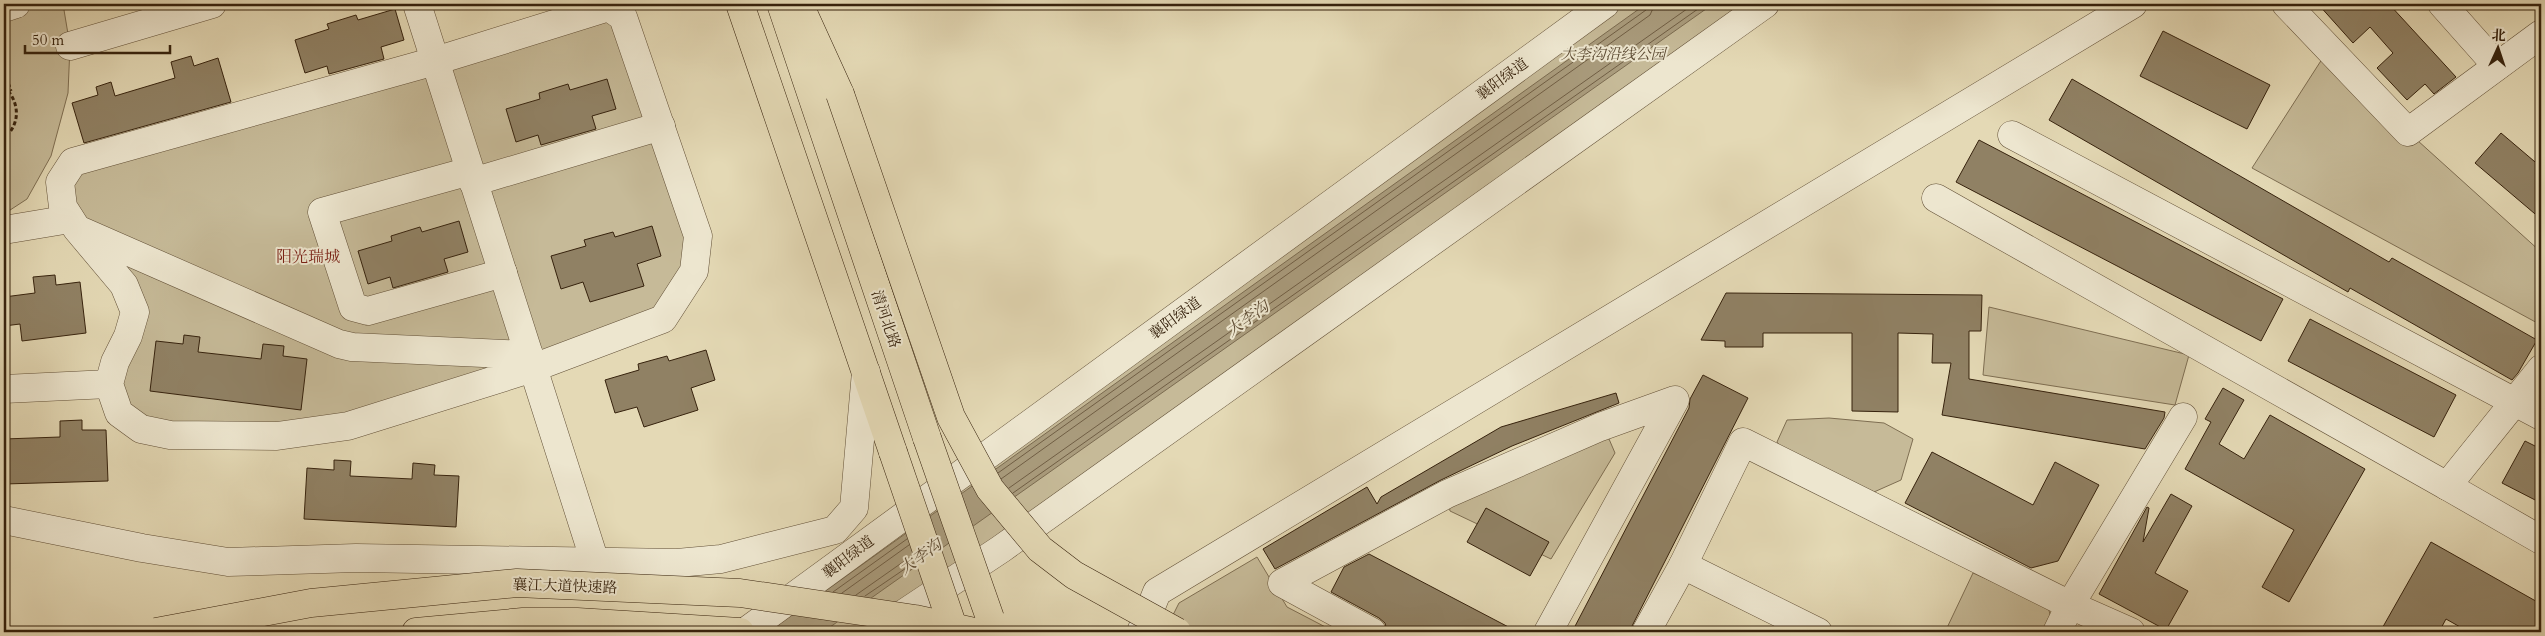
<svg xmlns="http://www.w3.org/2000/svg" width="2545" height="636" viewBox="0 0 2545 636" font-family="Cardo,'Noto Serif SC',serif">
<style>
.green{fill:#c6ba98;stroke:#7e6e52}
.water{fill:#a99b7c;stroke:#7b6b50}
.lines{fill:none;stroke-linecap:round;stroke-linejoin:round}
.shore{stroke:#705e44;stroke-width:1}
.building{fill:#908164;stroke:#36220d}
.minor-casing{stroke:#625037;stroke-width:29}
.major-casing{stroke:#36220d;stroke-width:29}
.highway-casing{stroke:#36220d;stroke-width:29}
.path{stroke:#36220d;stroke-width:3;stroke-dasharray:4 2.5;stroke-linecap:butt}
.minor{stroke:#ede6cf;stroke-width:28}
.major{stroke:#e4d9b5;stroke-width:28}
.highway{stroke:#e4d9b5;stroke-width:28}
.major-bridge-casing{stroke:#36220d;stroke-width:29;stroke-linecap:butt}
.highway-bridge-casing{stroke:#36220d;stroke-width:29;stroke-linecap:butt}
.major-bridge{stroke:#e4d9b5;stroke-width:28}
.highway-bridge{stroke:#e4d9b5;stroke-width:28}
.labels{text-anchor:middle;stroke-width:4;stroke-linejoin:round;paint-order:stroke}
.park-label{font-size:15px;font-style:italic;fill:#5a4830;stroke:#ede6cf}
.street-label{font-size:15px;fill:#36220d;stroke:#ede6cf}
.neighbourhood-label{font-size:16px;fill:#7a1f14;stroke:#ede6cf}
.water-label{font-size:16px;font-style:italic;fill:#5e4c34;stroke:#ede6cf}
</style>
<rect width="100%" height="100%" fill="#e4d9b5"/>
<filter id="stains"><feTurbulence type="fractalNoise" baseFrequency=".004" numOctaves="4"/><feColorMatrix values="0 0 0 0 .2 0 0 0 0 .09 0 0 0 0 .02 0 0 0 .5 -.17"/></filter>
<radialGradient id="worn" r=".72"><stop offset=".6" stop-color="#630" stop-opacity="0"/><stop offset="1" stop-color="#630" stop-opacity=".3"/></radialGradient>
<!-- green -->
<g class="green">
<polygon points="16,4 63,4 70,46 68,93 51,156 27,199 4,214 4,8"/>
<polygon points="1605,4 1763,4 872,632 745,632"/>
<polygon points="609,7 698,236 663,319 348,426 141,429 109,384 135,312 63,207 73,162"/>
<polygon points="2324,56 2541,252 2541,325 2252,168"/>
<polygon points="1989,307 2189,355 2175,405 1983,375"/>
<polygon points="1829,418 1884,423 1913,439 1901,480 1874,492 1785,453 1777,442 1787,420"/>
<polygon points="1601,434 1609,439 1615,453 1551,559 1450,511 1447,494"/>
<polygon points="1257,557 1287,607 1335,632 1189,632 1169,623 1179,603"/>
<polygon points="1973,573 2048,606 2052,623 2048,632 1945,632"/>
</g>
<!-- water -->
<polygon class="water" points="1646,4 1713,4 823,632 768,632"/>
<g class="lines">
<!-- shore -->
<g class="shore">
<polyline points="998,473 1646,10 1649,4"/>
<polyline points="1001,479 1650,15 1655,4"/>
<polyline points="1009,488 1694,4"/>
<polyline points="1013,493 1705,4"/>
<polyline points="833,592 907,539"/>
<polyline points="842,593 909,545"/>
<polyline points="856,595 913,555"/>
<polyline points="865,596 915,562"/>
</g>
</g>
<!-- building -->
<g class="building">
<polygon points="2318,4 2389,4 2456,77 2434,94 2425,84 2407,100 2377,68 2393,53 2370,27 2353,43"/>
<polygon points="395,9 404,40 381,47 384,59 329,74 327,66 305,73 295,40 329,29 327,24 356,15 358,20"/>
<polygon points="2163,31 2270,85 2247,129 2140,76"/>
<polygon points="191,56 194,66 218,58 231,102 84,143 72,103 98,95 96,87 111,82 115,96 175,78 171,62"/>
<polygon points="607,79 616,109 592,116 596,129 541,145 538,135 516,142 506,109 540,99 539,93 568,84 570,90"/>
<polygon points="2072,79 2389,262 2392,258 2537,340 2518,373 2512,380 2350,288 2348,292 2049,120"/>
<polygon points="2501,133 2541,167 2541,219 2475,163"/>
<polygon points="1979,140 2283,299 2261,341 1956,182"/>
<polygon points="459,221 468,252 444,259 448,272 393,288 390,277 368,284 358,251 392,241 391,236 420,227 422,232"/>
<polygon points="652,226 661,256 637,264 644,286 590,302 583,282 561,289 551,256 586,246 584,240 613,232 615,237"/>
<polygon points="55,275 56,285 80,282 86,333 22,341 20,324 4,326 4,297 35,293 33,277"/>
<polygon points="1726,293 1982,295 1981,331 1969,331 1969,379 2165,412 2164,418 2145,449 1942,415 1951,363 1932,363 1933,334 1898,333 1898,412 1852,411 1852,333 1763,333 1763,347 1725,347 1725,341 1701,340"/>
<polygon points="2310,319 2456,395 2434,437 2288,361"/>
<polygon points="184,335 200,337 198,352 261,359 263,344 284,346 283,356 307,359 301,410 150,391 156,341 183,344"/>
<polygon points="706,350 715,380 691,388 698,410 644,427 637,407 615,413 605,380 639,370 638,364 667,356 669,361"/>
<polygon points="1703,375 1748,398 1629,632 1572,632 1689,408 1690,399"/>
<polygon points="2223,388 2244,400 2219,444 2244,459 2270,415 2365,469 2289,602 2262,587 2294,530 2185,469 2211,422 2205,419"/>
<polygon points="1616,393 1619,403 1512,446 1441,480 1275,569 1263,549 1367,487 1377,504 1381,497 1501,427"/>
<polygon points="82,420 82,430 106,430 108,481 4,484 4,439 60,437 60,421"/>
<polygon points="2525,441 2541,449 2541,503 2502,483"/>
<polygon points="1932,452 2033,505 2055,462 2099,485 2058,561 2031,568 1905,503"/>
<polygon points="334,460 351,461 350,476 412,479 413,463 435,465 434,475 459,476 456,527 304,519 307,468 334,470"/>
<polygon points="2171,494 2192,506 2155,573 2188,591 2166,630 2099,594 2147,507 2149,508 2143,542"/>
<polygon points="1486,508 1549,542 1530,576 1467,542"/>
<polygon points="2431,542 2541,604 2541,632 2469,632 2446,619 2439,632 2380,632"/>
<polygon points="1369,554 1518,632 1387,631 1385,623 1379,618 1331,592 1344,567"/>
</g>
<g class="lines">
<defs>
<g id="minor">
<polyline points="417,4 595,562"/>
<polyline points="2286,4 2408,132 2541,34"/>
<polyline points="2442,4 2497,66"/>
<polyline points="4,8 16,4"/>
<polyline points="70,46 212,4"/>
<polyline points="2012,135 2541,416"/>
<polyline points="470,171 322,212 353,307 368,311 503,273"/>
<polyline points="473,182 661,126"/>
<polyline points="1936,198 2447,486"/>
<polyline points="77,229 124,285 135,312 128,336 115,362 109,384 119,413 141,429 170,435 277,436 348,426 533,368 663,319 694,271 698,236 623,17 609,7 435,61 73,162 60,182 63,207 77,229 339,344 352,347 529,355"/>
<polyline points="4,230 70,219"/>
<polyline points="2541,369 2447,486 2541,540"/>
<polyline points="4,389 109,384"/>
<polyline points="4,520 142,548 228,562 356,558 677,563 721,559 835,530 854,508 866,372"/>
<polyline points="1683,565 1743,442 2070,605 2183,417"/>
<polyline points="745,632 1605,4"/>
<polyline points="876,632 1001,549 1765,4"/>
<polyline points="1141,632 1157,592 2133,4"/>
<polyline points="1372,632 1282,583 1447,494 1600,427 1675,400 1548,632"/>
<polyline points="1646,632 1683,565 1818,632"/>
<polyline points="2057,632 2070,605 2131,632"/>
</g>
<g id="major">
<polyline points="740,4 893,452"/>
<polyline points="781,4 927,438"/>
</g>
<g id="highway">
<polyline points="799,4 840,94"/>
<polyline points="416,632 523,622 577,622 740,632"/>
</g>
</defs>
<!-- minor casing -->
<use href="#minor" class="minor-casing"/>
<!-- major casing -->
<use href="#major" class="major-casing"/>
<!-- highway casing -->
<use href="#highway" class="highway-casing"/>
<!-- path -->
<g class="path">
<polyline points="4,71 11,91"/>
<path d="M 4,86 C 19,101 22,123 4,138"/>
</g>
<!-- minor -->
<use href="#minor" class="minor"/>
<!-- major -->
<use href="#major" class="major"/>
<!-- highway -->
<use href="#highway" class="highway"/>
<defs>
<g id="major-bridge">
<polyline points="927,438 990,618"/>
<polyline points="893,452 954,630"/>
</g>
<g id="highway-bridge">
<polyline points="840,94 951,417 990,489 1040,549 1074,575 1177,632"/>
<polyline points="156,632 311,603 517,583 740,593 915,619 974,632"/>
</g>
</defs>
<!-- major-bridge casing -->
<use href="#major-bridge" class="major-bridge-casing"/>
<!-- highway-bridge casing -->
<use href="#highway-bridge" class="highway-bridge-casing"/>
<!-- major-bridge -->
<use href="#major-bridge" class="major-bridge"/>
<!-- highway-bridge -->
<use href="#highway-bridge" class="highway-bridge"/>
</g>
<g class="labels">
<!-- park labels -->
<g class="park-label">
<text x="1613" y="59">大李沟沿线公园</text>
</g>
<!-- street labels -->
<g class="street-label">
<text transform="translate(1502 79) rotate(-36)" y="5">襄阳绿道</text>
<text transform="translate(1175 318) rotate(-36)" y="5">襄阳绿道</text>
<text transform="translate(886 319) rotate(71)" y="5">清河北路</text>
<text transform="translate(848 557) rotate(-37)" y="5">襄阳绿道</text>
<text transform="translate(565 586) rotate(2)" y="5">襄江大道快速路</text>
</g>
<!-- neighbourhood labels -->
<g class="neighbourhood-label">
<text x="308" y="262">阳光瑞城</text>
</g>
<!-- water labels -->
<g class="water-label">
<text transform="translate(1247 318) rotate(-36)" y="6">大李沟</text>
<text transform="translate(920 556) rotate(-36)" y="6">大李沟</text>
</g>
</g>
<!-- margin -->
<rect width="2545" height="636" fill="none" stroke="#e4d9b5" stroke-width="20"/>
<rect x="5" y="5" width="2535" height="626" fill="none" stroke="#36220d" stroke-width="2.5"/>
<rect x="10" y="10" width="2525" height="616" fill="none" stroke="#36220d"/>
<!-- north arrow -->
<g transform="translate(2498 48) rotate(3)" stroke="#ede6cf" stroke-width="4" paint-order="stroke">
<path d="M0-4L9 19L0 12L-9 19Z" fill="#36220d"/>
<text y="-8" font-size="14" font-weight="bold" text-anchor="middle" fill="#36220d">北</text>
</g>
<!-- scale -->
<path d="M25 45v8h145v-8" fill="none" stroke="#36220d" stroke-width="2.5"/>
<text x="32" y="45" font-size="15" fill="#36220d" stroke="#ede6cf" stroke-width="4" paint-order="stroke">50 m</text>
<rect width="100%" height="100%" filter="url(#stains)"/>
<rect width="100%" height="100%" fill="url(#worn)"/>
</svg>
